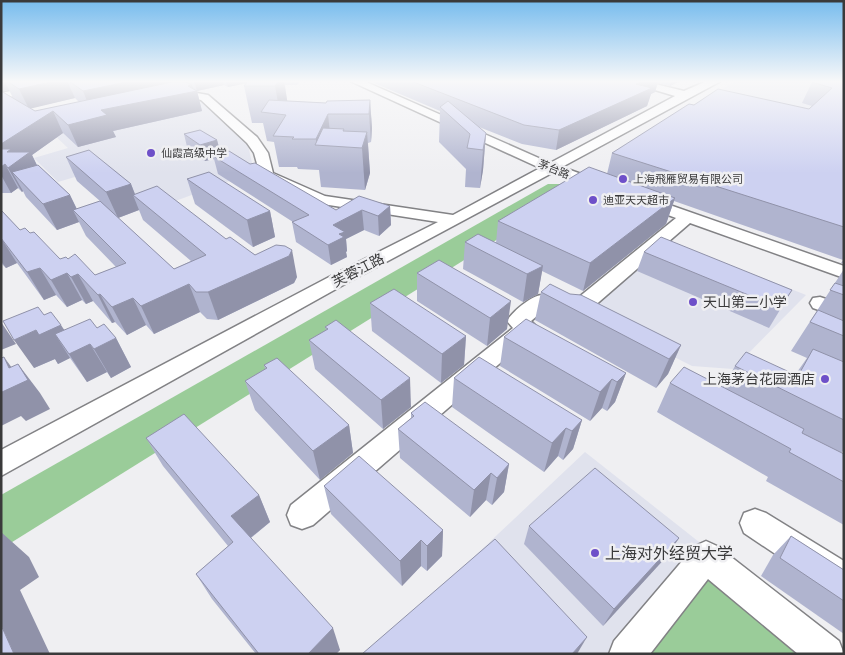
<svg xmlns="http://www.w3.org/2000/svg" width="845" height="655" viewBox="0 0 845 655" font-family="'Libre Baskerville','Noto Sans SC',serif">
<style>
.built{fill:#e0e2ed}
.green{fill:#9acc99}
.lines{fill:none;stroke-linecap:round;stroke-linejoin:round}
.minor-casing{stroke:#828285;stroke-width:3}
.minor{fill:#fff;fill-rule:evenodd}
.wall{fill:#b0b4cf;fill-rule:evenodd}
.shaded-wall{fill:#9092a9}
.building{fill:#cdd1f1;stroke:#9092a9}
.poi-dot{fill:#6e50c9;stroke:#efeff2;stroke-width:2}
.labels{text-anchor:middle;stroke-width:5;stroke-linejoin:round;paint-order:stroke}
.far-poi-label{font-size:11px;fill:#3a3a3b;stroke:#efeff2;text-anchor:start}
.far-street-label{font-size:11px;fill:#3a3a3b;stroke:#efeff2}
.street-label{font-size:14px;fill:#3a3a3b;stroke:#efeff2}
.poi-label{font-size:14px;fill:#3a3a3b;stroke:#efeff2;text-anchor:start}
.near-poi-label{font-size:16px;fill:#3a3a3b;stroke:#efeff2;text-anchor:start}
</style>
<rect width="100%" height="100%" fill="#efeff2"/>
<!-- built -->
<g class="built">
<polygon points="736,81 826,81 811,113 697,103"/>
<polygon points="197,97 248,145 254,172 151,210 102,169 58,182 34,158 68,148 49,130"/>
<polygon points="662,238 806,295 733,369 692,366 579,309"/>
<polygon points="585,452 841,654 371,654"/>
</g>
<!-- green -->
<g class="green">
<polygon points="548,184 561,184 578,189 1,549 1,495"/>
<polygon points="714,567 819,654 643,654"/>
</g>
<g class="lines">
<defs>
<g id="minor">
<polygon points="60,81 82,81 1,99 1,93"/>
<polygon points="350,81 364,81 550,163 675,96 625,81 643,81 684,91 707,81 721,81 562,167 606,183 608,186 606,189 596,189 552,173 345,284 1,476 1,450 331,276 438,222 316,203 261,178 254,153 247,143 201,100 191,98 169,102 164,99 165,97 191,92 208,95 257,137 268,153 273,173 325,196 453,215 540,168"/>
<path d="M 644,196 L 844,266 L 844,278 L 690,223 L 577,321 C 564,324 555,316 544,310 L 531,321 L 538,328 L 535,333 L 313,525 L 302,529 L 291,525 L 287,515 L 291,505 L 513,328 L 507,321 C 512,312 532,295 542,295 C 551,294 561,302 568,306 L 676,218 L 639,204 L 636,201 Z"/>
<polygon points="820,297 844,305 844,319 813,308 810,303 813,298"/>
<polygon points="755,509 766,513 844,561 844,596 832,592 744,533 740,523 744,513"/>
<polygon points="706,541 717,546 839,641 844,654 798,654 708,579 650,654 609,654 614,641 695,546"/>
</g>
</defs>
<!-- minor casing -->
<use href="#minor" class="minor-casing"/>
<!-- minor -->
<use href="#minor" class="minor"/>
</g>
<!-- wall -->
<g class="wall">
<path d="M 1,81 L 301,81 L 297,85 L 285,85 L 287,101 L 326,103 L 370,100 L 372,128 L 371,142 L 368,143 L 370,173 L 365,190 L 321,187 L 319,170 L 298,169 L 297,167 L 279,167 L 274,142 L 267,141 L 263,123 L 252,123 L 244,86 L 246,83 L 228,87 L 224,85 L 197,91 L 202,111 L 113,131 L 116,137 L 78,147 L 63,133 L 32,155 L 37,165 L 70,195 L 77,209 L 100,201 L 77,181 L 66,157 L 131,184 L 135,194 L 226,239 L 297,277 L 294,283 L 218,320 L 207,319 L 200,312 L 154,334 L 146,325 L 127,335 L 115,322 L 112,323 L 93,301 L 86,304 L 82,300 L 67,307 L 56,295 L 44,300 L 17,263 L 6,268 L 1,263 L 1,210 L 20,230 L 30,233 L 60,259 L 68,259 L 95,275 L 116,267 L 86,236 L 79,222 L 57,230 L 26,197 L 23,191 L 22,192 L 18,188 L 11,193 L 1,193 ZM 9,90 L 13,98 L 2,91 ZM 75,98 L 79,102 L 35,111 L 30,108 ZM 139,210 L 143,220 L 191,261 L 174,269 L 118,218 Z"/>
<polygon points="374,81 680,81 670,86 658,83 655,92 651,94 647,106 556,150 522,144 479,127 486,133 483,170 480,188 465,187 466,169 439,142 440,111 374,83"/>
<polygon points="844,81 844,264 841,263 843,260 674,201 666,224 583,291 542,271 538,294 523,302 463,269 465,242 496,243 498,221 607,174 612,153 694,105 809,109 812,106 802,103 812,82"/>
<polygon points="184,134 217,140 221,154 250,164 336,210 390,206 391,225 379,236 364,230 346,239 347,251 346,252 347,257 331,265 296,242 292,222 293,222 218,174 214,159 205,161 188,151"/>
<polygon points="187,179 270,211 275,237 253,247 195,204"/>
<polygon points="644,252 792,290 769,328 637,271"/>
<polygon points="439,260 507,329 487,346 417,301 417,273"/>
<polygon points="844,269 844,450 841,453 844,454 844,525 766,481 768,477 657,412 670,383 723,387 735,366 795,375 807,358 791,351"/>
<polygon points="541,292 570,294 681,345 668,374 656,388 535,320"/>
<polygon points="370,303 466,336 464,365 441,383 372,331"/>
<polygon points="44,315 65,330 97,328 116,338 131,367 111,378 107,372 87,382 70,358 58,364 55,359 34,368"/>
<polygon points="325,327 411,407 383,429 315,369 309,340 326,330"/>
<polygon points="504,337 626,373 615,402 607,411 602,408 590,421 500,366"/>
<polygon points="264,365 349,425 353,453 320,480 255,410 245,381 265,369"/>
<polygon points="454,378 582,420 573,449 563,460 558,456 544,472 452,407"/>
<polygon points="411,413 509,464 504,492 492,505 486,500 470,517 400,458 398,429 411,418"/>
<polygon points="146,438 259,495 270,522 251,538 340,650 336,654 256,654 212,599 196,574 228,546 163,466"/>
<polygon points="324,486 443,530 442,556 427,571 421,566 402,586 331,514"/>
<polygon points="529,526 679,538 667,556 603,626 524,544"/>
<polygon points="791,536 844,570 844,634 761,576 773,555"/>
</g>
<!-- shaded-wall -->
<g class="shaded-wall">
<polygon points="1,81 5,81 9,90 1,91"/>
<polygon points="55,81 67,81 75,98 29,109 19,89"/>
<polygon points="131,81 174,81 178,92 91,111 83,91"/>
<polygon points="194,81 223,81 224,85 197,91"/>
<polygon points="226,81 257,81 228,87"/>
<polygon points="279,81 284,81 289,112 286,115 280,114 275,86"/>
<polygon points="643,81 658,81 655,92 651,94 647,106 556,150 559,130 636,84"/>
<polygon points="671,81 680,81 670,86"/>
<polygon points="192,85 194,91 197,91 202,111 113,131 116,137 78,147 68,125 101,110"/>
<polygon points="370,100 372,128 371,142 369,114"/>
<polygon points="53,111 63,133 32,155 42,176 12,172 23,191 22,192 8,168 5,164 18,188 11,193 1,175 1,144"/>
<polygon points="328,114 331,143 316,145 316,139"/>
<polygon points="367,132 370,173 365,190 362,148"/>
<polygon points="486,133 483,170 480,188 483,150"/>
<polygon points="217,140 221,156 213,156 214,159 205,161 200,145"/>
<polygon points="131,184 136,197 133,195 139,210 118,218 106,192"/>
<polygon points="70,195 81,218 73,210 79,222 57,230 43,204"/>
<polygon points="675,198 666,224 583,291 590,263"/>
<polygon points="390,206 391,225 379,236 378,216"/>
<polygon points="362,210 364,230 346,239 347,251 346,252 347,257 331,265 328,245 333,225"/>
<polygon points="270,211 275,237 253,247 247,220"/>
<polygon points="1,238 17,263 6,268 1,261"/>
<polygon points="292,250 297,277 294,283 218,320 208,292"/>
<polygon points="543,266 538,294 523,302 527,274"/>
<polygon points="40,268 56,295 44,300 27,272"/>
<polygon points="67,273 82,300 67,307 51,280"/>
<polygon points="78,274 93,301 86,304 71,277"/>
<polygon points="189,284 200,312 154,334 141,306"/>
<polygon points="100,294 115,322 112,323 98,295"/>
<polygon points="133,298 146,325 127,335 112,307"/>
<polygon points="511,301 507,329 487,346 490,318"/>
<polygon points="1,322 16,344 1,350"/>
<polygon points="61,325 77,350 90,344 107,372 87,382 69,354 55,334 70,358 58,364 55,359 34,368 14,340 36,330"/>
<polygon points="466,336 464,365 441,383 442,354"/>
<polygon points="116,338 131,367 111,378 94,349"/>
<polygon points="681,345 668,374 656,388 669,359"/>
<polygon points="4,357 23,383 18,364 40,393 50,409 26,421 21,416 1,426 1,389 9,368"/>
<polygon points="626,373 615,402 607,411 617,382"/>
<polygon points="410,378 411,407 383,429 381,400"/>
<polygon points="612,379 602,408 590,421 600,392"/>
<polygon points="582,420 573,449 563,460 572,431"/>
<polygon points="349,425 353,453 320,480 313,451"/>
<polygon points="566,428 558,456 544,472 552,443"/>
<polygon points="509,464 504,492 492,505 497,478"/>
<polygon points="491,473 486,500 470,517 474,490"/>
<polygon points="259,495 270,522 244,543 231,516"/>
<polygon points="443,530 442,556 427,571 427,546"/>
<polygon points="1,532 29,557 39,577 20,590 50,654 14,654 1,625"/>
<polygon points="679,538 667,556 603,626 614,609"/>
<polygon points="421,540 421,566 402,586 400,561"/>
<polygon points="333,628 340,650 336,654 308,654"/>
<polygon points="587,637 577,654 572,654"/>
</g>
<!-- building -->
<g class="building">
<polygon points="7,81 55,81 19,89"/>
<polygon points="69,81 131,81 83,91"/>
<polygon points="248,81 279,81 275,86 244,86"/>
<polygon points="411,81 643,81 636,84 652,88 559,130 524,125"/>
<polygon points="816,81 844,81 844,227 612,153 689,104 694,105 718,89 809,109 832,88 812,82"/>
<polygon points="172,82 186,82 192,85 188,86 197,91 101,110 107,115 68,125 53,111 1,144 1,91 35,111"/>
<polygon points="269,100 326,103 327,101 370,100 369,114 328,114 316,139 292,139 294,137 273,136 286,115 261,112"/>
<polygon points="448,101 486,133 483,150 467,148 470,134 440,107"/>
<polygon points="323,128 344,129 343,131 367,132 362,148 315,145"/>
<polygon points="200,130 217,140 200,145 184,134"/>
<polygon points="1,149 11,149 7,152 30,152 8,168 5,164 1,167"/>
<polygon points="89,150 131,184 106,192 66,157"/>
<polygon points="229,151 250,164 255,163 336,210 359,196 390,206 378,216 362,210 333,225 345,232 339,234 344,237 328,245 292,222 309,215 213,156"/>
<polygon points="38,165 70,195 43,204 12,172"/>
<polygon points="589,167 675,198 590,263 498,221"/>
<polygon points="209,172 270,211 247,220 187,179"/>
<polygon points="157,186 226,239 230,237 255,255 276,245 285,246 292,250 289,256 208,292 196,292 189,284 141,306 133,298 112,307 100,294 98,295 78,274 71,277 67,273 51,280 40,268 27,272 1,238 1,210 20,230 25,228 30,233 34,232 60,259 66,257 68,259 75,254 95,275 126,263 73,210 100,201 174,269 206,255 133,195"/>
<polygon points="478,234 543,266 527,274 465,242"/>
<polygon points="661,237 792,290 780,308 644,252"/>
<polygon points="439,260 511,301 490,318 417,273"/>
<polygon points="835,283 844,286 844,295 830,290"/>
<polygon points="550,284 570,294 581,295 681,345 669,359 541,292"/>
<polygon points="394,289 466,336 442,354 370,303"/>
<polygon points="38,307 44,315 51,312 61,325 39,335 36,330 14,340 3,321"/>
<polygon points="818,310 844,321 844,336 810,322"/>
<polygon points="90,319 97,328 104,324 116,338 94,349 90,344 69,354 55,334"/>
<polygon points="526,319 626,373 617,382 612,379 600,392 504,337"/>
<polygon points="336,320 410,378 381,400 309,340 328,329 325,327"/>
<polygon points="813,349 844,362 844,420 735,366 746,352 798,376"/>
<polygon points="4,357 9,368 18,364 28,380 2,392 1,391 1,358"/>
<polygon points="479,357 582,420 572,431 566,428 552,443 454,378"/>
<polygon points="277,358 349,425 313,451 245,381 267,368 264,365"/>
<polygon points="684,367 804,429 802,433 844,454 844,482 789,452 791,449 670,383"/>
<polygon points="425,402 509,464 497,478 491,473 474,490 398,429 414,416 411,413"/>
<polygon points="184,414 259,495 231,516 333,628 308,654 259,654 196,574 233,542 146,438"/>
<polygon points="359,456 443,530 427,546 421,540 400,561 324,486"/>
<polygon points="595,468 679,538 614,609 529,526"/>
<polygon points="791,536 844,570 844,601 780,558"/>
<polygon points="495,539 587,637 572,654 362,654"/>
<polygon points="1,625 14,654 1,654"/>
</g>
<!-- sky -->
<linearGradient id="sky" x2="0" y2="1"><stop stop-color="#77bcee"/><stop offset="0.47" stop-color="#f8f8f9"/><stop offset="1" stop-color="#f8f8f9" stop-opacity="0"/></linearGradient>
<rect width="845" height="173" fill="url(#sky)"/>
<!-- markers -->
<g class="poi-dot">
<circle cx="151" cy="153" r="5"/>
<circle cx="623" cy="179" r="5"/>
<circle cx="593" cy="200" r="5"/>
<circle cx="693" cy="302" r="5"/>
<circle cx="825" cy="379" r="5"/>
<circle cx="595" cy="553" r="5"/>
</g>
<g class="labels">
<!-- far-poi labels -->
<g class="far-poi-label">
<text x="161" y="157">仙霞高级中学</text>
<text x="633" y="183">上海飛雁贸易有限公司</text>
<text x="603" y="204">迪亚天天超市</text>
</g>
<!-- far-street labels -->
<g class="far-street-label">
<text transform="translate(554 169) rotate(22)" y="4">茅台路</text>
</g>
<!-- street labels -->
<g class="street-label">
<text transform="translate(358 270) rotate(-27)" y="5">芙蓉江路</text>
</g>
<!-- poi labels -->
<g class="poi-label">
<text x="703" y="307">天山第二小学</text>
<text x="815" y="384" text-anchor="end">上海茅台花园酒店</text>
</g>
<!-- near-poi labels -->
<g class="near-poi-label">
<text x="605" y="559">上海对外经贸大学</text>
</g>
</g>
<!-- border -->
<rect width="845" height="655" fill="none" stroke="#3a3a3b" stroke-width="5"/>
</svg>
